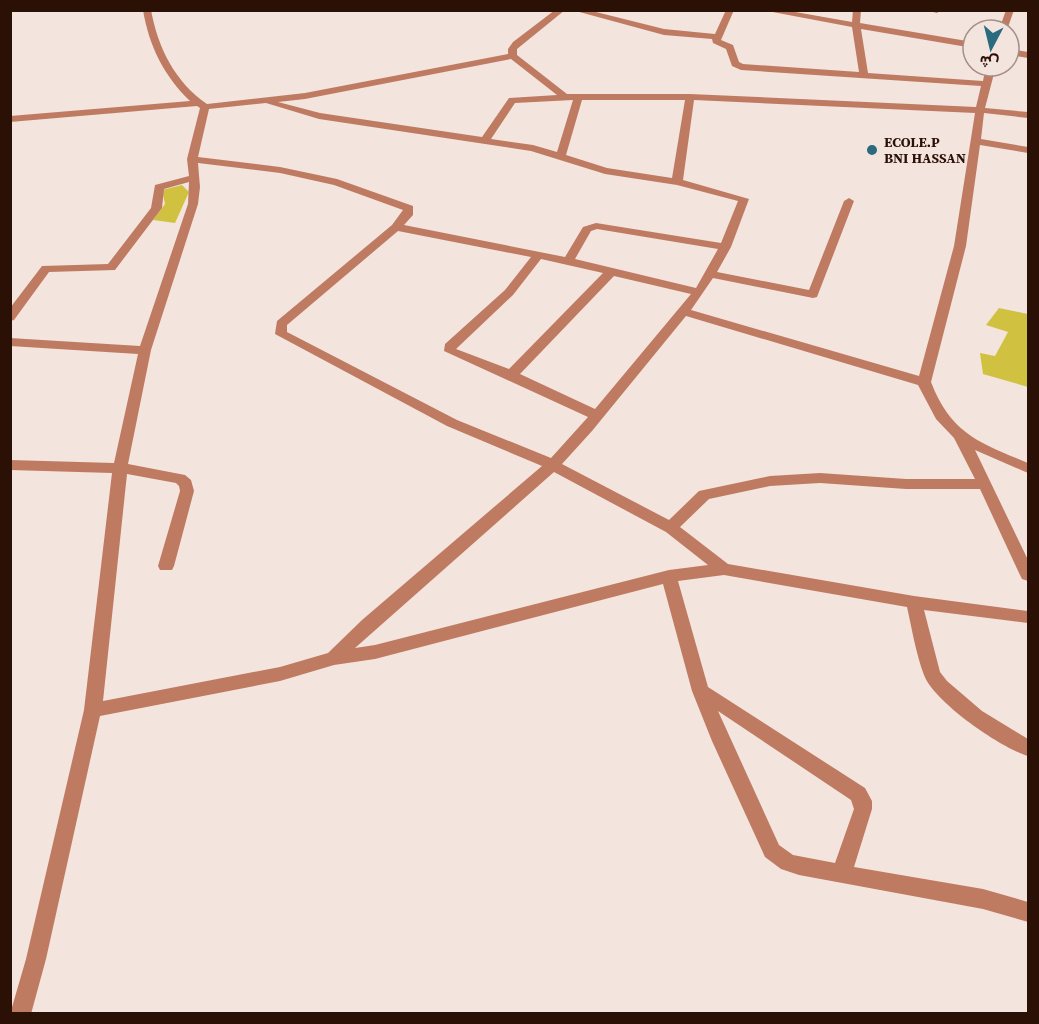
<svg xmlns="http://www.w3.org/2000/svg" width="1039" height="1024" viewBox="0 0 1039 1024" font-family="'Source Serif 4',Vazirmatn,serif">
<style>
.green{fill:#d1c141}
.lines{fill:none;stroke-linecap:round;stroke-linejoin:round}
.minor{fill:#bf7b61;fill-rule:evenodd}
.poi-dot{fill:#2a6b7f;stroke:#f4e4de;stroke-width:2}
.labels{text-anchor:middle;stroke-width:5;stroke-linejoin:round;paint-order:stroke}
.far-poi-label{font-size:14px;font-weight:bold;fill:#2b1006;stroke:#f4e4de;text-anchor:start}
</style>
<rect width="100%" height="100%" fill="#f4e4de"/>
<!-- green -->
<g class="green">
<polygon points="182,185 189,192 175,223 153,220 165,204 162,190"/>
<polygon points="999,308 1028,314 1028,387 983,374 980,353 995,356 1008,332 986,325"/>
</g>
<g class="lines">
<!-- minor -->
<g class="minor">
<path d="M 143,10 L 151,10 C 158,48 175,82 207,104 L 305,93 L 508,54 L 508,49 L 513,42 L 555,10 L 565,10 L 517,49 L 517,55 L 567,94 L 690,94 L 976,107 L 981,86 L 741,70 L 732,66 L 726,49 L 713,43 L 712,39 L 664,35 L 572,10 L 588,10 L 664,29 L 715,34 L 726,10 L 734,10 L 721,40 L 733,45 L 739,62 L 743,64 L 859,72 L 852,27 L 762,10 L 784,10 L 852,22 L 853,10 L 861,10 L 860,23 L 973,42 L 973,48 L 861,29 L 868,73 L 983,81 L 986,66 L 996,66 L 985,108 L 1028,112 L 1028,118 L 984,113 L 981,139 L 1028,147 L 1028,153 L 980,145 L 966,246 L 931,382 C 951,434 980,443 1028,463 L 1028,473 L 975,450 L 1028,560 L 1028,581 L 1022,579 L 1020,575 L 980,489 L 906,489 L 820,483 L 770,486 L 709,499 L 680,527 L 728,564 L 914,596 L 1028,611 L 1028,623 L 924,610 L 940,672 L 947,681 L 982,711 L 1028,739 L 1028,756 C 1001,748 934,702 924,675 C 916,654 912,629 907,607 L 724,575 L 678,581 L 708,687 L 865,788 L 872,801 L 872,809 L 854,867 L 983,889 L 1028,902 L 1028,922 L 983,909 L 799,875 L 781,869 L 765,857 L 712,741 L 692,691 L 663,584 L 375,659 L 334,665 L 280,681 L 100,716 L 46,959 L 31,1014 L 10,1014 L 26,959 L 84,710 L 112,473 L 10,470 L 10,460 L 114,463 L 138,354 L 10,346 L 10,338 L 140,346 L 188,204 L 189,182 L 164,189 L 162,208 L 115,270 L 49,272 L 14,320 L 10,321 L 10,308 L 42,266 L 108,264 L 151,208 L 155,185 L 189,176 L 187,159 L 200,108 L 197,106 L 10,122 L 10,116 L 190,101 C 164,76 149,46 143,10 ZM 511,59 L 557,95 L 509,98 L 482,137 L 320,113 L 278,102 L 305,99 ZM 573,100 L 557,152 L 533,145 L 491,139 L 515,103 ZM 582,100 L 685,100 L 672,178 L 607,168 L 566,155 ZM 694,100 L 975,113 L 954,246 L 919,376 L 691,310 L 713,278 L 813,298 L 817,297 L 854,201 L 849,198 L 844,201 L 809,290 L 717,272 L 731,247 L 749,199 L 683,180 ZM 266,103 L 319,119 L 531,151 L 605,174 L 677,185 L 738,201 L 721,243 L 596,223 L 583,227 L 565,257 L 404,225 L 413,215 L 413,206 L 337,179 L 280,167 L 198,157 L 209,109 ZM 198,163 L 280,173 L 334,185 L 403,210 L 392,225 L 277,321 L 275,334 L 447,426 L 542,466 L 362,620 L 328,653 L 280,667 L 103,701 L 127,474 L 176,483 L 179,486 L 180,491 L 158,566 L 160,570 L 172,570 L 174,566 L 194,491 L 191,480 L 185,475 L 128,464 L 151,350 L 198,204 L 200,187 ZM 597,229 L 718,249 L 696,288 L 575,259 L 591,231 ZM 398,231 L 531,257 L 505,290 L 445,344 L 444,351 L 588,417 L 551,458 L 457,420 L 287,332 L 287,325 ZM 541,259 L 603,273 L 509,369 L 456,349 L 513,295 ZM 614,276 L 691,294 L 595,409 L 520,374 ZM 686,316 L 918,385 L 936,419 L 954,438 L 975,479 L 906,479 L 820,473 L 770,476 L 699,491 L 669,520 L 562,464 L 592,431 ZM 554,472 L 666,532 L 708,565 L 669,570 L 375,645 L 355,648 ZM 718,711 L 851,800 L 854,809 L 835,863 L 793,855 L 779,845 Z"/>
<polygon points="926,10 941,10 937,13"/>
<polygon points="1006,10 1014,10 1007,30 999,30"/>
<polygon points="1009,49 1028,52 1028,58 1009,55"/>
</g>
</g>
<!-- markers -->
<circle class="poi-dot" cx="872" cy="150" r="6"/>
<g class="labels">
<!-- far-poi labels -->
<g class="far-poi-label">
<text x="884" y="147">ECOLE.P<tspan x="884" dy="16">BNI HASSAN</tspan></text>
</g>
</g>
<!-- border -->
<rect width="1039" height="1024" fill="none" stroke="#2b1006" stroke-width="24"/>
<!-- north arrow -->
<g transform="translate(991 48) rotate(187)"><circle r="28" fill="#f4e4de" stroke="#a48f88" stroke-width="1.5"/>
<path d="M0-4.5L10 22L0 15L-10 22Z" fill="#2a6b7f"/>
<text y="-9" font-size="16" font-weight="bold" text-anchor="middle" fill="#2b1006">ش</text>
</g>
</svg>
